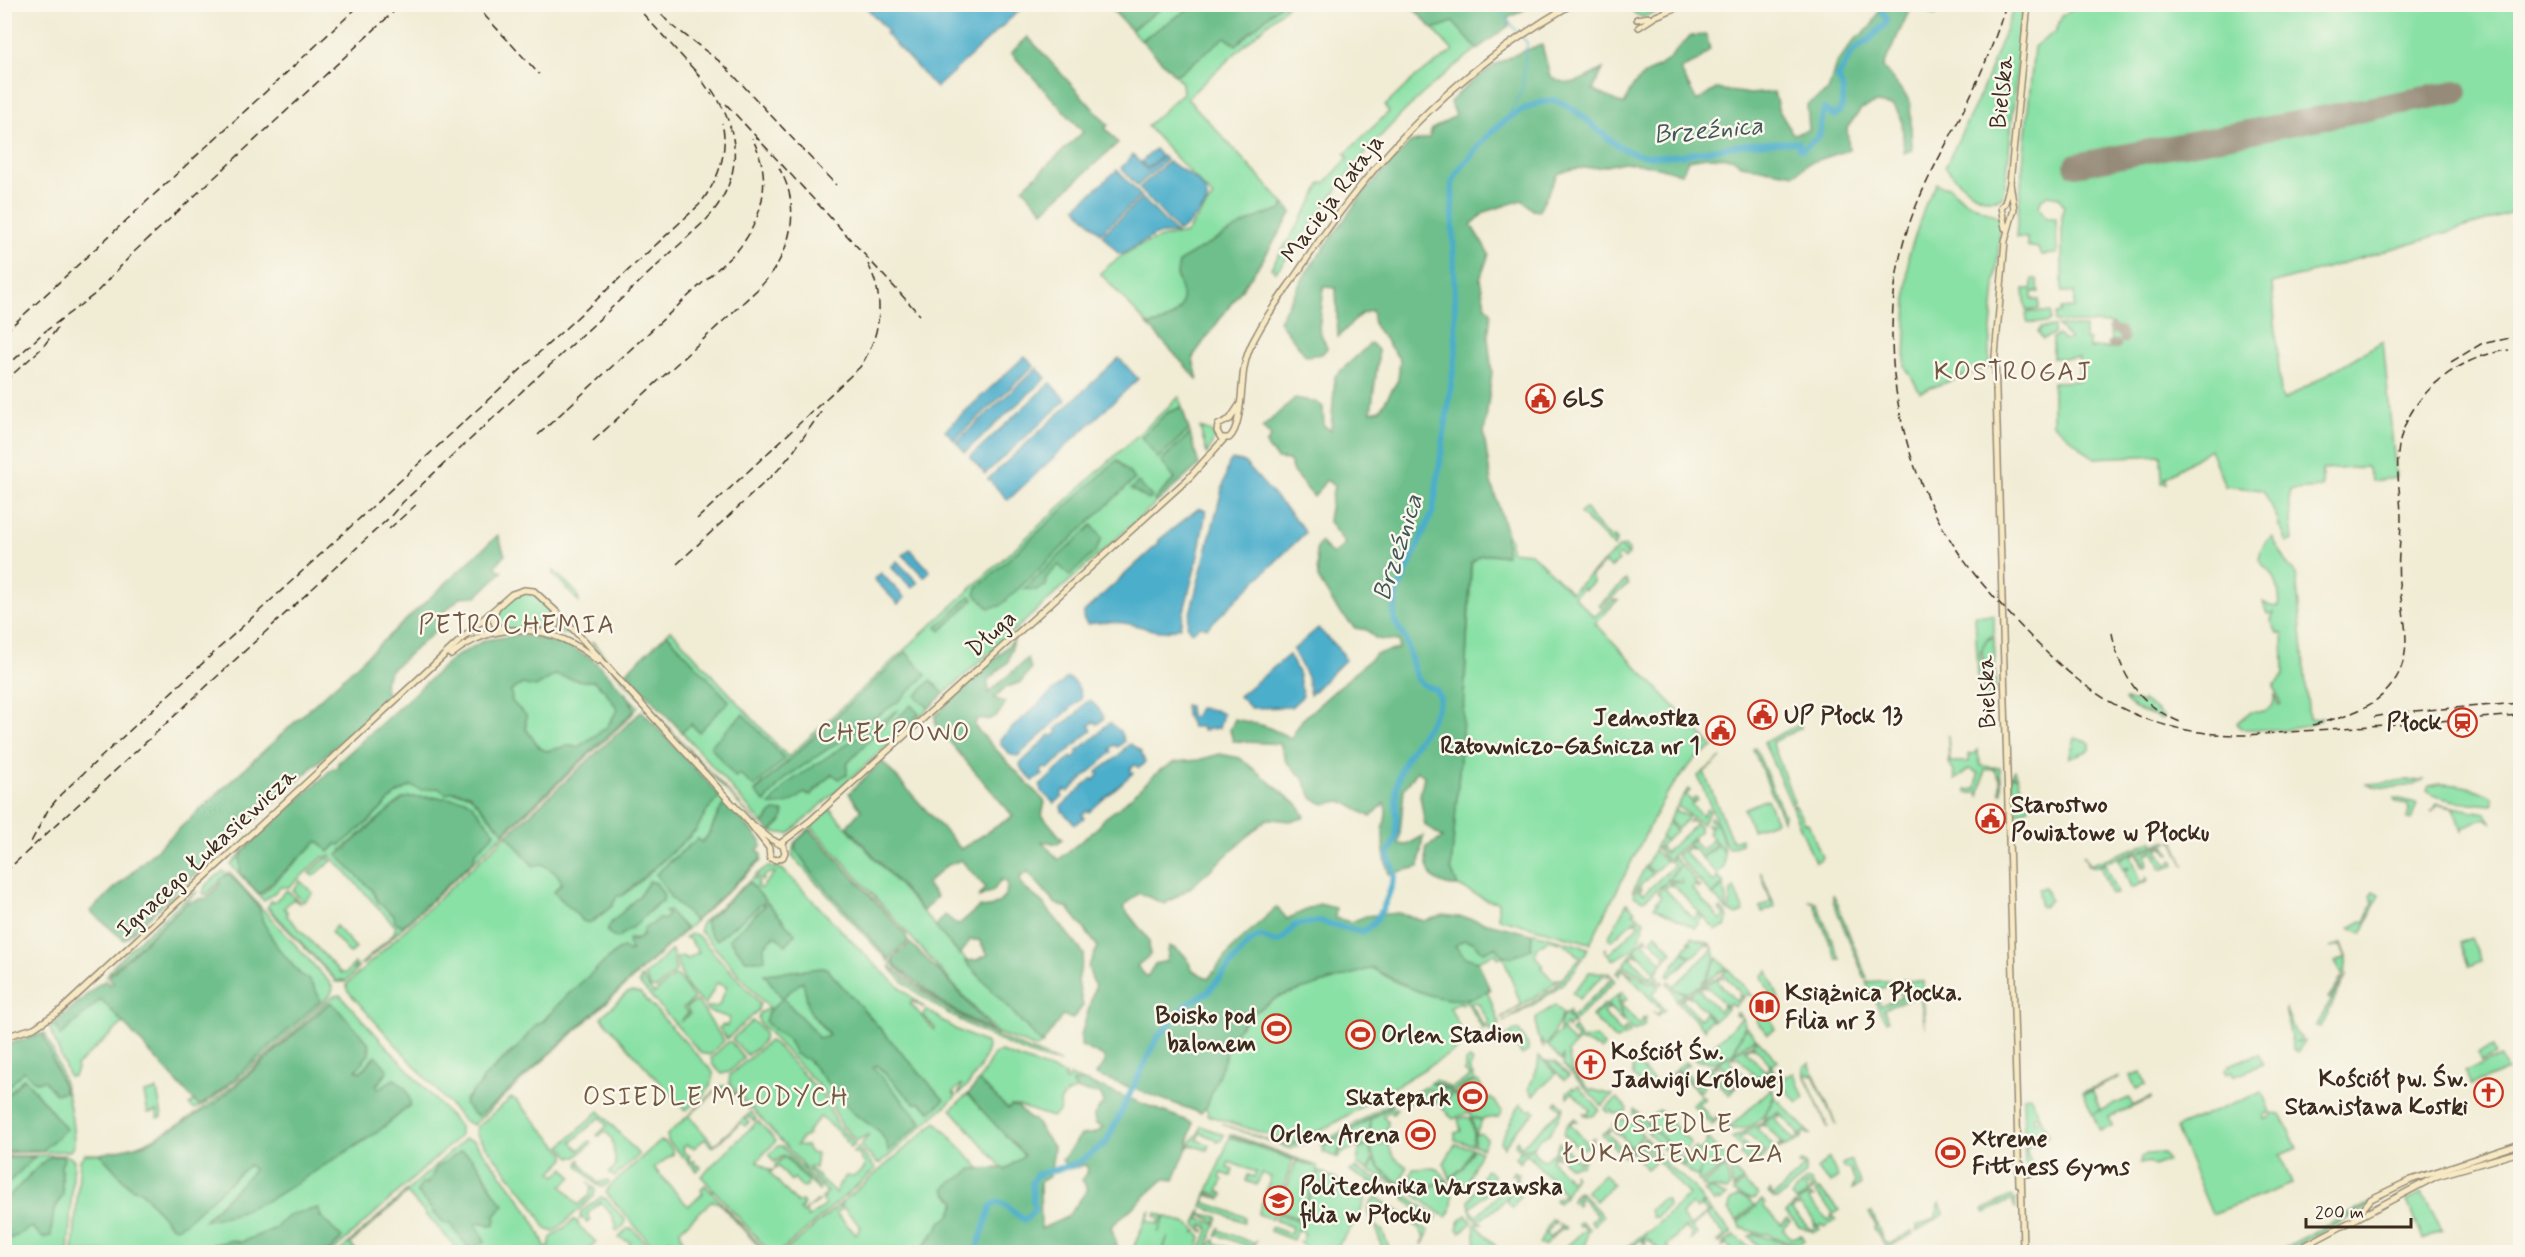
<svg xmlns="http://www.w3.org/2000/svg" width="2525" height="1257" viewBox="0 0 2525 1257" font-family="Mynerve,sans-serif">
<style>
.green{fill:#89e1a6;stroke:#628662;stroke-width:1.5;fill-rule:evenodd}
.forest{fill:#6ebf8b;stroke:#547454;stroke-width:1.5;fill-rule:evenodd}
.water{fill:#4caecb;stroke:#446c74;stroke-width:1.5}
.lines{fill:none;stroke-linecap:round;stroke-linejoin:round}
.stream{stroke:#4caecb;stroke-width:1.5}
.river{stroke:#4caecb;stroke-width:6}
.taxiway{stroke:#968b79;stroke-width:9}
.runway{stroke:#968b79;stroke-width:24}
.secondary-casing{stroke:#968b79;stroke-width:8}
.secondary{stroke:#f7e9c3;stroke-width:5}
.rail{stroke:#3b2a1e;stroke-width:1.5;stroke-dasharray:9 4.5;stroke-linecap:butt}
.labels{text-anchor:middle;stroke-width:5;stroke-linejoin:round;paint-order:stroke}
.street-label{font-size:24px;fill:#3b2a1e;stroke:#fbf7ec}
.poi-label{font-size:24px;font-weight:bold;fill:#3b2a1e;stroke:#fbf7ec;text-anchor:start}
.water-label{font-size:26px;font-style:italic;fill:#41585b;stroke:#fbf7ec}
.neighbourhood-label{font-size:26px;letter-spacing:1.5px;fill:#725942;stroke:#fbf7ec}
</style>
<rect width="100%" height="100%" fill="#fbf7ec"/>
<filter id="ink" filterUnits="userSpaceOnUse"><feTurbulence type="fractalNoise" baseFrequency=".0167" numOctaves="2"/><feDisplacementMap in="SourceGraphic" scale="12" xChannelSelector="R" yChannelSelector="G"/><feConvolveMatrix kernelMatrix="1 2 1 2 8 2 1 2 1" color-interpolation-filters="sRGB"/></filter>
<filter id="wash" filterUnits="userSpaceOnUse"><feTurbulence type="fractalNoise" baseFrequency=".008" numOctaves="4" result="noise"/><feDisplacementMap in="SourceGraphic" scale="24" xChannelSelector="R" yChannelSelector="G"/><feGaussianBlur stdDeviation="1.35" result="paint"/><feColorMatrix in="noise" values="0 0 0 0 0 0 0 0 0 0 0 0 0 0 0 0 0 1.4 0 .05"/><feComposite in="paint" operator="in"/></filter>
<g filter="url(#wash)">
<rect width="100%" height="100%" fill="#f1ecd4"/>
<!-- green -->
<g class="green">
<polygon points="1162,5 1196,5 1141,40 1131,30 1158,11"/>
<path d="M 1280,5 L 1288,5 L 1187,98 L 1284,204 L 1281,211 C 1263,209 1200,250 1180,261 C 1179,266 1177,271 1177,275 C 1176,282 1182,287 1183,294 C 1186,312 1164,325 1148,325 L 1100,273 C 1127,249 1150,238 1186,233 L 1213,197 L 1147,126 L 1183,93 L 1182,83 L 1175,75 L 1184,70 L 1225,36 L 1236,45 Z"/>
<polygon points="1632,5 1679,5 1642,17 1634,13"/>
<path d="M 2015,5 L 2023,5 L 2007,173 L 2002,197 C 1979,207 1959,181 1945,167 L 1981,93 Z"/>
<polygon points="2070,5 2520,5 2520,211 2272,284 2281,395 2284,400 2383,341 2396,478 2372,481 2367,467 2322,470 2322,488 2291,490 2289,500 2293,541 2287,542 2281,528 2279,528 2278,520 2263,490 2225,486 2210,449 2165,478 2167,483 2162,483 2161,455 2094,458 2053,424 2053,382 2079,381 2079,358 2053,358 2053,338 2058,335 2065,341 2070,339 2057,326 2085,327 2085,340 2089,340 2089,348 2112,348 2110,333 2113,333 2113,324 2055,322 2056,314 2061,313 2061,309 2074,308 2074,292 2062,292 2062,213 2064,206 2059,197 2047,195 2041,200 2039,207 2046,218 2056,218 2057,254 2041,255 2038,248 2027,246 2027,238 2016,237 2034,47 2056,31 2062,15 2071,11"/>
<path d="M 1453,22 L 1477,49 C 1427,86 1379,134 1341,184 C 1319,213 1300,245 1275,272 L 1271,268 L 1312,202 L 1321,183 L 1325,183 L 1348,158 L 1345,154 L 1389,112 L 1385,106 L 1413,79 L 1453,51 L 1433,29 Z"/>
<polygon points="1937,183 1943,187 1949,187 1965,201 1999,217 2001,221 1989,350 1989,367 1920,392 1905,366 1908,257 1926,203"/>
<polygon points="2032,279 2037,279 2039,292 2032,292 2032,299 2039,300 2039,309 2026,311 2024,289 2032,289"/>
<polygon points="2029,312 2051,312 2051,320 2047,323 2028,322 2025,315"/>
<polygon points="2054,327 2054,334 2043,339 2038,332 2041,328"/>
<path d="M 1179,397 L 1182,407 L 1167,413 L 1158,458 L 1189,430 L 1190,434 L 1161,461 L 1175,478 L 1154,500 L 1156,503 L 944,694 L 931,681 L 917,696 L 929,708 L 789,834 L 771,832 L 782,821 L 774,811 L 763,824 L 682,732 L 691,724 L 698,731 L 729,701 L 667,634 L 671,630 L 788,757 ZM 906,653 L 926,675 L 899,701 L 785,778 L 765,802 L 755,791 ZM 895,712 L 847,764 L 824,780 L 821,786 L 811,795 L 804,793 Z"/>
<polygon points="1200,428 1212,432 1215,437 1207,454"/>
<polygon points="1585,508 1597,525 1614,541 1614,537 1617,540 1614,547 1580,513"/>
<polygon points="1506,534 1510,538 1510,551 1531,553 1571,592 1620,547 1625,546 1629,550 1629,555 1622,548 1628,555 1625,559 1620,555 1616,558 1619,561 1610,568 1605,563 1591,576 1593,582 1585,590 1583,588 1574,596 1594,617 1613,600 1618,600 1595,623 1713,747 1695,759 1666,794 1590,943 1498,918 1498,902 1487,900 1458,886 1451,870 1462,734 1472,555 1505,555"/>
<path d="M 2272,537 L 2290,568 L 2296,574 L 2309,719 L 2322,717 C 2309,733 2260,729 2241,729 L 2237,723 C 2241,718 2247,717 2251,712 L 2264,712 L 2273,705 L 2275,695 L 2279,706 L 2281,705 L 2274,686 L 2284,674 L 2283,634 L 2277,633 L 2271,621 L 2273,613 L 2267,614 L 2263,602 L 2270,606 L 2279,607 C 2281,599 2277,582 2273,575 C 2271,571 2266,568 2263,565 C 2255,555 2264,543 2272,537 Z"/>
<polygon points="554,571 577,593 579,602 553,574"/>
<polygon points="1626,580 1628,584 1601,607 1599,605"/>
<path d="M 526,592 C 537,594 551,606 556,617 L 553,627 C 546,629 508,629 502,627 C 498,625 497,623 494,621 C 497,607 513,596 526,592 Z"/>
<path d="M 1975,615 L 1994,615 L 1994,634 L 1986,640 L 1980,653 C 1980,670 1994,680 1979,696 Z"/>
<polygon points="560,619 575,634 574,635 551,632 558,626"/>
<path d="M 1994,637 L 1996,692 L 1989,697 L 1982,696 L 1988,680 C 1987,665 1972,644 1994,637 Z"/>
<polygon points="593,642 622,677 769,836 612,668 591,643"/>
<polygon points="555,675 582,681 594,681 605,691 618,709 607,727 578,747 568,746 546,751 540,748 526,729 526,716 512,702 511,691 522,684 536,686"/>
<path d="M 625,693 L 638,707 L 628,719 L 363,964 L 361,964 L 393,935 L 396,927 L 331,856 L 323,857 L 289,887 L 281,887 L 264,901 L 231,865 L 244,850 L 240,859 L 262,894 L 318,841 L 329,852 L 337,844 L 340,845 L 370,821 L 396,794 L 411,786 L 421,789 L 438,788 L 442,791 L 469,794 L 498,827 L 633,704 ZM 409,797 L 434,797 L 453,800 L 495,832 L 475,853 L 474,860 L 403,925 L 374,895 L 372,890 L 341,850 L 402,799 Z"/>
<path d="M 2125,700 L 2142,702 L 2143,700 L 2164,717 L 2161,719 C 2148,711 2134,713 2125,700 Z"/>
<polygon points="1800,724 1801,728 1772,742 1794,802 1791,804 1764,742"/>
<polygon points="1948,735 1950,762 1969,762 1969,754 1974,754 1977,750 1981,766 2000,768 2002,793 2000,793 2000,779 1994,769 1985,770 1979,797 1979,793 1966,793 1966,790 1976,789 1978,773 1969,769 1955,780 1954,771 1949,763"/>
<polygon points="2075,738 2090,743 2090,750 2069,758"/>
<polygon points="1755,747 1784,815 1783,820 1753,749"/>
<polygon points="1721,758 1704,772 1732,841 1741,838 1741,844 1728,849 1698,776"/>
<path d="M 2015,770 L 2029,806 L 2027,809 L 2016,814 C 2011,806 2009,797 2014,791 L 2012,790 L 2011,776 L 2015,776 L 2012,774 Z"/>
<path d="M 2423,780 C 2410,789 2380,789 2365,784 Z"/>
<path d="M 2439,784 C 2458,784 2476,787 2492,797 L 2493,803 L 2490,805 C 2474,803 2438,801 2427,791 L 2429,786 Z"/>
<polygon points="1688,789 1690,791 1686,795 1691,801 1696,797 1698,800 1691,804 1702,816 1707,809 1710,811 1702,824 1677,806"/>
<path d="M 719,794 L 726,802 C 714,815 714,831 702,842 L 696,840 L 667,863 L 678,904 L 695,921 L 761,859 L 761,861 L 473,1125 L 463,1120 L 347,990 L 347,984 L 507,835 L 534,866 L 542,864 L 557,874 L 563,882 L 556,889 L 583,921 L 594,921 L 612,906 L 617,896 L 630,890 L 687,839 L 696,830 L 708,809 L 718,799 ZM 649,881 L 656,883 L 664,895 L 657,905 L 620,936 L 608,928 L 640,895 ZM 668,915 L 686,929 L 483,1112 L 465,1099 L 477,1089 L 483,1079 L 508,1054 L 516,1049 L 536,1025 L 543,1021 L 564,998 L 618,950 L 633,951 L 630,939 L 638,939 L 648,927 L 664,920 Z"/>
<polygon points="2394,798 2417,803 2411,821 2407,819 2409,810 2407,804 2396,802"/>
<polygon points="1767,799 1776,821 1752,830 1744,809"/>
<polygon points="2436,804 2485,813 2492,823 2485,818 2463,828 2462,831 2453,808 2437,805 2431,812"/>
<polygon points="1795,805 1805,823 1808,823 1822,857 1820,860 1815,862 1793,810 1792,806"/>
<polygon points="1676,808 1676,811 1689,817 1677,829 1669,820"/>
<polygon points="830,809 1042,1044 1037,1048 997,1033 811,826"/>
<path d="M 1711,817 C 1719,825 1724,839 1724,851 L 1708,833 L 1710,830 L 1707,824 L 1711,826 L 1713,825 L 1709,820 Z"/>
<polygon points="1691,819 1699,826 1699,832 1667,860 1658,850 1661,847 1665,853 1696,824 1693,821 1688,822"/>
<polygon points="1669,822 1676,831 1666,840 1661,836 1666,841 1656,849 1655,848"/>
<polygon points="810,828 802,836 795,849 814,875 889,959 888,961 792,856 794,843"/>
<polygon points="1694,839 1694,842 1701,850 1712,840 1716,844 1701,857 1688,843"/>
<polygon points="2167,840 2168,843 2174,840 2185,867 2173,841 2137,850 2095,867 2088,865 2083,854 2090,865 2152,841 2155,845"/>
<polygon points="1688,845 1692,849 1688,848 1684,852 1713,882 1717,879 1717,876 1724,883 1712,895 1676,855"/>
<polygon points="1717,845 1724,852 1724,867 1717,874 1702,858"/>
<polygon points="2165,845 2170,854 2167,853 2164,846 2158,849 2166,865 2173,860 2175,864 2161,869 2154,851 2146,854 2148,865 2145,867 2139,852"/>
<polygon points="1654,850 1666,861 1654,872 1646,866"/>
<polygon points="2137,852 2143,868 2137,854 2131,856 2141,882 2147,880 2146,876 2148,881 2131,888 2124,870 2129,869 2128,867 2123,870 2119,859"/>
<polygon points="1673,857 1680,865 1667,880 1672,886 1668,885 1665,889 1694,919 1698,913 1702,917 1695,928 1654,907 1658,903 1656,902 1661,897 1658,893 1666,882 1643,901 1634,896 1634,893 1641,887 1642,889 1640,891 1644,894 1674,865 1671,861 1668,862"/>
<polygon points="329,858 332,861 313,876 309,873 325,859"/>
<polygon points="2105,864 2117,894 2111,895 2100,866"/>
<polygon points="1681,865 1696,881 1695,884 1700,886 1698,888 1695,885 1692,889 1721,920 1725,916 1719,910 1721,908 1728,916 1725,927 1716,930 1670,881 1683,883 1681,879 1678,881 1669,879"/>
<path d="M 768,867 L 782,869 C 830,916 871,967 925,1008 L 912,1001 L 910,1003 L 934,1030 L 935,1028 L 923,1015 L 927,1010 L 955,1029 L 986,1043 L 988,1047 C 983,1066 972,1082 958,1095 L 962,1084 L 953,1092 L 956,1096 L 953,1099 L 881,1163 L 877,1163 L 860,1146 L 869,1134 L 856,1141 L 841,1124 L 827,1095 L 759,1022 L 758,1018 L 759,1013 L 769,1008 L 700,931 L 701,923 L 754,877 L 759,882 L 757,886 L 760,889 L 775,873 L 769,873 L 763,877 L 764,879 L 762,881 L 755,875 ZM 749,882 L 795,934 L 786,945 L 776,935 L 764,946 L 763,952 L 746,960 L 729,939 L 765,905 L 763,903 L 717,940 L 705,922 ZM 823,968 L 826,968 L 944,1100 L 931,1112 L 921,1103 L 914,1102 L 876,1065 L 872,1067 L 922,1122 L 888,1151 L 887,1143 L 879,1131 L 853,1113 L 808,1060 L 792,1048 L 789,1040 L 779,1032 L 768,1012 L 783,999 L 818,1038 L 829,1035 L 812,1015 L 803,980 L 782,998 L 765,974 Z"/>
<polygon points="1645,867 1653,874 1632,892"/>
<polygon points="223,871 227,874 206,895 203,893 205,886"/>
<polygon points="1760,871 1775,907 1762,912 1760,907 1771,901"/>
<path d="M 229,872 L 330,983 L 333,989 L 330,995 C 310,1013 212,1107 194,1109 L 189,1105 L 195,1101 L 301,975 L 278,948 L 263,922 L 259,907 Z"/>
<polygon points="300,881 313,893 303,902 293,891"/>
<polygon points="1724,885 1727,910 1713,895"/>
<polygon points="2045,887 2050,900 2043,907 2040,906 2039,889"/>
<polygon points="1734,888 1744,912 1737,915 1729,911 1731,891"/>
<polygon points="287,890 301,904 293,899 284,908 287,911 287,916 341,973 346,973 355,963 357,965 353,969 354,970 358,967 357,970 345,982 343,980 337,981 344,982 335,982 336,980 269,908 335,980 267,908 271,901 273,903"/>
<polygon points="2373,891 2379,894 2362,933 2350,928 2362,921 2365,922 2373,902 2370,895"/>
<path d="M 195,892 L 197,892 L 107,976 C 110,965 182,900 195,892 Z"/>
<polygon points="1833,894 1867,978 1865,979 1833,901"/>
<polygon points="1808,901 1816,902 1840,959 1837,960 1813,902"/>
<polygon points="1627,903 1635,911 1633,913 1639,916 1611,941 1608,938"/>
<path d="M 1641,918 L 1644,921 C 1640,946 1636,950 1613,960 L 1604,949 L 1606,948 L 1605,951 L 1609,954 L 1639,925 L 1636,922 L 1634,922 Z"/>
<polygon points="336,926 356,948 350,954 331,932"/>
<polygon points="1534,933 1588,948 1584,956 1578,956 1561,941 1559,943 1549,940 1537,947 1535,955 1543,966 1541,968 1553,980 1559,979 1546,990 1501,1018 1521,1005 1503,956 1498,958 1495,953 1478,961 1465,957 1454,946 1464,940 1496,947 1531,949 1532,934"/>
<path d="M 690,934 L 697,935 L 760,1003 L 758,1010 L 727,1039 L 719,1028 L 723,1025 L 727,1026 L 730,1018 L 708,1011 L 705,1007 L 716,1007 L 719,1005 L 727,987 L 717,983 L 705,1005 C 687,990 682,981 676,958 L 682,956 L 687,959 L 699,952 L 688,938 L 685,938 Z"/>
<polygon points="1656,934 1672,951 1668,957 1651,940"/>
<polygon points="1646,936 1648,940 1646,939 1643,942 1662,963 1665,960 1664,957 1666,958 1656,973 1635,950"/>
<polygon points="1692,937 1707,943 1692,957 1683,951 1689,943 1692,943 1690,941 1688,942"/>
<polygon points="2471,938 2481,961 2469,966 2460,943"/>
<path d="M 1709,943 C 1722,955 1711,968 1704,981 L 1702,981 L 1703,984 L 1687,992 L 1673,989 L 1685,993 L 1676,1001 L 1675,995 L 1667,983 L 1669,981 L 1673,987 L 1713,949 L 1710,945 L 1707,946 Z"/>
<path d="M 2342,943 C 2352,968 2343,977 2330,999 L 2328,998 L 2343,976 L 2335,962 L 2346,957 L 2340,945 L 2330,948 Z"/>
<polygon points="672,950 676,971 657,988 651,988 644,976"/>
<path d="M 1634,951 L 1638,956 L 1634,955 L 1631,958 L 1650,978 L 1654,973 L 1659,978 L 1656,981 L 1659,983 L 1662,981 L 1663,984 C 1647,982 1637,971 1623,966 Z"/>
<polygon points="1683,952 1690,958 1670,977 1667,975"/>
<polygon points="1717,958 1727,968 1705,982"/>
<path d="M 893,959 C 900,984 976,1019 997,1035 C 957,1016 922,993 890,962 Z"/>
<path d="M 1582,959 C 1566,989 1531,1006 1503,1022 L 1555,987 L 1578,960 Z"/>
<path d="M 889,965 C 942,1013 993,1037 1060,1062 C 1026,1060 903,995 889,965 Z"/>
<polygon points="1372,968 1398,983 1440,997 1470,999 1487,991 1500,1024 1490,1031 1486,1025 1489,1022 1478,1003 1474,1002 1471,1004 1485,1027 1483,1029 1467,1002 1462,1004 1460,1002 1450,1008 1466,1039 1480,1033 1481,1035 1328,1127 1293,1143 1207,1115 1208,1111 1205,1109 1234,1033 1253,1013 1278,997"/>
<polygon points="1621,968 1648,982 1660,986 1652,994 1665,1010 1657,1016 1654,1013 1658,1014 1661,1010 1623,969 1619,975 1617,973"/>
<polygon points="1728,969 1752,995 1752,996 1748,994 1744,997 1723,974"/>
<polygon points="1768,971 1781,1004 1776,1007 1762,976"/>
<polygon points="1589,972 1606,973 1579,999 1572,992 1586,978"/>
<path d="M 1609,973 L 1615,980 L 1614,982 L 1574,1021 L 1566,1016 L 1574,1024 L 1570,1024 L 1568,1029 L 1566,1024 L 1562,1030 L 1573,1043 L 1578,1038 L 1571,1032 L 1574,1028 L 1582,1040 L 1596,1037 L 1604,1046 L 1601,1050 L 1598,1047 L 1579,1041 L 1568,1052 L 1572,1071 L 1589,1089 L 1613,1095 L 1602,1106 L 1563,1065 L 1563,1055 L 1561,1061 L 1548,1046 L 1555,1035 L 1560,1033 C 1559,1023 1562,1015 1569,1011 L 1568,1013 L 1572,1017 L 1613,978 L 1610,975 L 1607,976 Z"/>
<polygon points="2347,974 2321,1028 2316,1027 2316,1026"/>
<polygon points="674,976 678,976 694,999 683,1008 688,1013 680,1022 690,1014 686,1007 697,1001 724,1041 710,1055 701,1053 639,983 641,977 654,994"/>
<polygon points="1722,976 1723,978 1721,977 1717,981 1736,1001 1740,998 1739,995 1743,998 1734,1007 1730,1004 1727,1007 1705,984"/>
<polygon points="1895,980 1923,981 1925,1028 1920,995 1884,1009 1888,1021 1886,1022 1873,998 1878,1000 1881,1006 1902,997 1896,982 1875,991 1873,995 1871,994 1866,982"/>
<polygon points="1704,985 1706,988 1703,987 1700,991 1719,1011 1723,1007 1722,1004 1727,1009 1714,1021 1689,994"/>
<path d="M 1622,991 L 1628,999 L 1620,1003 L 1639,1024 L 1643,1020 L 1642,1018 L 1646,1017 L 1644,1026 L 1633,1031 C 1622,1021 1620,1008 1620,993 Z"/>
<path d="M 633,992 L 641,994 L 713,1072 C 716,1088 695,1102 685,1111 L 601,1017 L 627,993 Z"/>
<polygon points="1619,994 1618,1003 1623,1022 1607,1004"/>
<polygon points="1687,994 1689,997 1686,996 1682,1000 1700,1019 1705,1013 1713,1022 1711,1020 1705,1026 1705,1030 1678,1002"/>
<path d="M 340,995 L 460,1127 L 460,1136 L 332,1252 L 328,1252 L 340,1241 C 337,1227 319,1221 318,1208 L 289,1215 L 274,1229 L 239,1243 L 237,1241 C 220,1241 206,1248 188,1247 L 183,1252 L 175,1249 L 164,1252 L 73,1252 L 80,1160 L 85,1154 L 100,1154 L 131,1188 L 141,1191 L 171,1226 L 176,1228 L 185,1223 L 249,1164 L 255,1170 L 205,1219 C 276,1187 352,1160 410,1105 C 410,1094 404,1085 395,1079 L 378,1090 L 376,1086 L 386,1075 L 373,1058 L 360,1072 L 356,1070 L 370,1049 L 368,1042 L 329,1003 L 214,1105 L 145,1144 L 130,1148 C 208,1119 266,1056 327,1001 L 334,996 Z"/>
<polygon points="101,999 123,1023 76,1066 77,1069 74,1076 69,1077 50,1029 51,1026 57,1026 60,1036"/>
<polygon points="1604,1004 1593,1016 1606,1005 1610,1010 1606,1009 1603,1013 1622,1033 1626,1027 1630,1033 1616,1040 1592,1016"/>
<polygon points="1555,1005 1563,1014 1549,1042 1546,1045 1541,1040 1544,1048 1537,1035 1536,1018"/>
<polygon points="2285,1008 2295,1032 2301,1038 2295,1042 2304,1040 2298,1052 2293,1049"/>
<polygon points="1767,1011 1775,1029 1768,1034 1756,1021"/>
<polygon points="1737,1012 1743,1018 1745,1025 1733,1053 1716,1062 1697,1061 1692,1055 1697,1050 1702,1057 1742,1018 1739,1015 1737,1017 1735,1015"/>
<path d="M 752,1021 C 773,1033 764,1045 747,1055 L 732,1039 Z"/>
<polygon points="1746,1027 1756,1038 1734,1052 1735,1050"/>
<polygon points="1515,1030 1519,1031 1528,1045 1528,1051 1522,1055 1510,1038 1496,1047 1494,1044"/>
<path d="M 45,1033 C 62,1069 73,1105 74,1145 L 70,1151 L 5,1153 L 5,1151 L 43,1150 L 63,1125 L 24,1078 L 5,1098 L 5,1091 L 23,1071 L 26,1071 L 36,1082 L 44,1080 L 65,1092 L 43,1034 L 5,1045 Z"/>
<polygon points="1757,1039 1778,1061 1772,1066 1752,1044"/>
<path d="M 769,1041 L 775,1044 L 825,1098 L 838,1126 L 855,1144 L 850,1148 C 849,1140 827,1121 820,1117 L 807,1132 L 808,1135 L 801,1139 L 797,1145 L 806,1146 L 810,1153 L 817,1154 L 815,1168 L 810,1166 L 809,1168 L 836,1193 L 839,1185 L 846,1176 L 853,1177 L 864,1169 L 865,1163 L 861,1160 L 859,1153 L 853,1153 L 857,1147 L 876,1169 L 780,1252 L 764,1252 L 719,1203 L 712,1201 L 680,1230 L 685,1252 L 670,1239 L 658,1252 L 606,1193 L 609,1187 L 660,1141 L 665,1142 L 673,1150 L 673,1154 L 654,1168 L 688,1206 L 703,1193 L 701,1190 L 705,1185 L 764,1250 L 766,1248 L 701,1176 L 758,1121 L 776,1141 L 757,1161 L 769,1170 L 773,1170 L 770,1173 L 797,1203 L 802,1201 L 804,1204 L 802,1206 L 803,1208 L 800,1209 L 803,1213 L 817,1201 L 819,1201 L 806,1210 L 807,1217 L 811,1216 L 825,1205 L 822,1198 L 825,1198 L 824,1196 L 827,1192 L 729,1083 L 730,1075 Z"/>
<polygon points="728,1042 731,1042 744,1058 729,1072 722,1074 713,1065 711,1058"/>
<polygon points="1751,1045 1753,1048 1750,1047 1746,1051 1765,1071 1770,1068 1769,1065 1774,1070 1757,1077 1734,1053"/>
<polygon points="2493,1047 2496,1055 2482,1062 2478,1053"/>
<polygon points="1001,1052 1066,1075 1064,1080 1067,1081 1069,1076 1084,1081 1073,1082 1076,1090 1067,1093 1061,1100 1059,1112 1052,1117 1019,1106 1011,1106 1008,1109 979,1081 994,1054"/>
<polygon points="1733,1054 1735,1058 1732,1057 1729,1061 1748,1080 1752,1077 1751,1074 1755,1079 1739,1086 1718,1062"/>
<polygon points="2259,1054 2263,1064 2233,1076 2232,1072 2226,1074 2225,1070 2229,1065"/>
<polygon points="1539,1056 1556,1074 1533,1095 1529,1088 1538,1066"/>
<polygon points="1639,1057 1642,1059 1636,1063 1655,1082 1646,1090 1633,1076 1633,1062"/>
<polygon points="2501,1057 2507,1070 2471,1085 2465,1071"/>
<polygon points="1470,1059 1473,1062 1469,1069 1475,1079 1474,1080 1453,1091 1432,1082 1435,1080 1451,1088 1471,1077 1465,1072 1465,1062"/>
<polygon points="1546,1061 1555,1062 1569,1076 1564,1080"/>
<polygon points="1685,1062 1689,1066 1686,1065 1683,1069 1700,1086 1704,1081 1705,1086 1700,1092 1677,1068"/>
<polygon points="1809,1063 1836,1125 1813,1075 1810,1076 1808,1074 1805,1075 1828,1128 1804,1074 1803,1067"/>
<polygon points="1717,1064 1719,1067 1715,1066 1712,1070 1731,1090 1735,1086 1734,1083 1737,1086 1729,1095 1705,1069"/>
<polygon points="1675,1070 1678,1071 1705,1099 1697,1103 1714,1121 1718,1118 1716,1116 1719,1115 1719,1117 1712,1125 1692,1104 1701,1095 1677,1071 1666,1080"/>
<polygon points="2141,1072 2146,1085 2136,1089 2130,1076"/>
<polygon points="1794,1073 1804,1098 1798,1103 1776,1080"/>
<polygon points="2120,1077 2085,1093 2093,1091 2100,1110 2094,1113 2129,1098 2133,1106 2151,1097 2151,1099 2109,1117 2112,1126 2100,1131 2083,1092"/>
<polygon points="1478,1081 1487,1097 1480,1105 1469,1110 1455,1093 1468,1084"/>
<polygon points="1431,1083 1452,1092 1438,1104 1431,1101 1440,1093 1436,1089 1433,1093 1431,1090 1426,1090 1423,1100 1404,1104 1403,1100"/>
<polygon points="721,1086 729,1087 750,1110 729,1090 717,1090 689,1116 714,1145 751,1112 756,1119 754,1121 749,1117 746,1120 749,1122 745,1126 741,1123 713,1147 705,1139 694,1148 686,1145 683,1148 684,1152 690,1156 688,1158 691,1161 695,1161 694,1163 696,1166 699,1165 701,1168 697,1171 668,1141 667,1135"/>
<polygon points="1578,1086 1599,1109 1593,1116 1585,1116 1583,1113 1586,1115 1590,1111 1572,1092 1568,1097 1567,1092 1573,1087 1575,1089"/>
<path d="M 1772,1088 L 1774,1095 C 1766,1117 1755,1131 1730,1129 L 1724,1122 L 1727,1120 L 1731,1126 Z"/>
<polygon points="157,1090 162,1117 157,1118 157,1111 148,1113 144,1093"/>
<polygon points="2262,1092 2270,1112 2264,1115 2265,1119 2271,1117 2271,1113 2281,1114 2297,1148 2280,1155 2292,1184 2212,1214 2176,1129 2179,1126"/>
<polygon points="1453,1093 1469,1112 1453,1119 1440,1105"/>
<path d="M 968,1094 C 983,1112 996,1125 1012,1140 C 1016,1144 1019,1150 1024,1155 L 1005,1171 L 951,1109 Z"/>
<polygon points="2030,1096 2040,1116 2034,1116 2033,1120 2036,1122 2040,1117 2049,1136 2027,1147 2027,1153 2033,1166 2028,1168 2025,1164 2023,1097"/>
<polygon points="1491,1097 1502,1111 1499,1117 1480,1119 1472,1117 1470,1113"/>
<polygon points="1775,1097 1811,1135 1803,1132 1802,1137 1779,1112 1763,1120"/>
<polygon points="511,1098 516,1100 565,1154 565,1159 552,1172 556,1176 564,1168 572,1177 562,1186 578,1205 590,1195 590,1190 592,1187 588,1182 595,1189 594,1196 554,1232 546,1229 530,1201 476,1134 477,1127"/>
<polygon points="1617,1098 1627,1108 1626,1112 1613,1114 1612,1110 1609,1113 1605,1109"/>
<polygon points="1557,1101 1564,1108 1550,1133 1540,1139 1533,1147 1520,1150 1515,1144 1517,1140 1521,1147 1562,1109 1555,1104"/>
<polygon points="1388,1104 1393,1104 1323,1146 1320,1144"/>
<polygon points="1520,1104 1530,1111 1532,1109 1535,1112 1516,1130 1504,1147 1500,1142"/>
<polygon points="1390,1107 1397,1109 1393,1114 1389,1111 1383,1117 1388,1122 1386,1141 1370,1144 1371,1119"/>
<polygon points="1634,1109 1681,1159 1695,1147 1698,1150 1681,1165 1658,1144 1633,1114"/>
<polygon points="1659,1110 1691,1143 1681,1154 1675,1148 1680,1142 1672,1148 1649,1123 1649,1118"/>
<polygon points="599,1111 639,1155 614,1177 609,1173 616,1166 612,1139 605,1131 599,1136 597,1135 607,1126 600,1117 572,1142 579,1150 590,1141 592,1143 576,1157 571,1157 561,1146"/>
<polygon points="1779,1114 1781,1117 1779,1116 1775,1120 1794,1140 1798,1137 1798,1134 1802,1139 1785,1146 1763,1122"/>
<polygon points="1464,1117 1471,1118 1474,1134 1472,1145 1455,1140 1455,1133 1461,1131 1458,1119"/>
<polygon points="1472,1118 1482,1120 1476,1134 1482,1134 1487,1139 1482,1148 1474,1145 1475,1134"/>
<polygon points="1575,1118 1577,1121 1573,1121 1570,1124 1589,1145 1593,1141 1591,1139 1594,1138 1590,1147 1579,1149 1563,1133 1568,1124"/>
<polygon points="1370,1119 1369,1145 1359,1147 1352,1130"/>
<polygon points="1621,1119 1630,1121 1643,1135 1631,1147 1612,1125"/>
<path d="M 936,1122 L 981,1169 L 972,1169 L 946,1193 L 956,1202 C 953,1209 952,1214 947,1220 C 938,1231 927,1236 923,1250 L 915,1252 L 784,1252 L 839,1205 L 841,1209 L 836,1213 L 856,1234 L 861,1227 L 840,1204 Z"/>
<polygon points="1762,1123 1764,1126 1761,1125 1757,1129 1777,1149 1781,1145 1780,1143 1783,1147 1766,1153 1745,1131"/>
<polygon points="1222,1124 1275,1143 1290,1145 1311,1139 1313,1140 1290,1149"/>
<polygon points="1201,1126 1224,1135 1221,1141 1217,1142 1216,1139 1200,1133 1197,1140 1209,1145 1207,1150 1191,1145 1186,1149 1199,1132"/>
<polygon points="1609,1127 1619,1136 1611,1129 1607,1133 1624,1151 1628,1148 1627,1145 1630,1147 1622,1155 1602,1134 1610,1129"/>
<polygon points="1351,1131 1357,1147 1346,1151 1337,1158 1346,1137"/>
<polygon points="1744,1132 1745,1135 1739,1138 1758,1158 1762,1152 1766,1155 1751,1166 1740,1155 1744,1150 1732,1138"/>
<polygon points="1346,1134 1336,1157 1323,1152 1324,1147"/>
<polygon points="1229,1135 1234,1135 1317,1166 1318,1171 1300,1219 1278,1211 1296,1161 1313,1166"/>
<polygon points="1230,1137 1293,1160 1272,1219 1258,1214 1271,1177 1261,1173 1257,1185 1246,1181 1248,1175 1254,1177 1256,1172 1229,1162 1227,1168 1233,1170 1231,1176 1222,1173 1220,1178 1223,1180 1218,1191 1224,1194 1223,1197 1208,1191"/>
<polygon points="1645,1137 1667,1165 1692,1185 1704,1203 1697,1209 1692,1205 1681,1215 1690,1227 1707,1212 1702,1207 1705,1204 1710,1210 1692,1228 1697,1234 1691,1240 1692,1234 1685,1227 1667,1246 1672,1252 1661,1252 1648,1239 1644,1242 1646,1245 1642,1241 1646,1235 1627,1252 1622,1252 1642,1235 1651,1230 1689,1195 1641,1142 1624,1157 1623,1156"/>
<polygon points="1707,1138 1725,1157 1728,1164 1701,1182 1698,1180"/>
<path d="M 465,1139 L 474,1141 C 502,1176 531,1206 546,1249 L 549,1247 L 551,1238 L 574,1220 L 578,1222 L 578,1225 L 596,1242 L 589,1249 L 592,1252 L 460,1252 L 407,1193 L 350,1244 L 358,1252 L 339,1252 ZM 461,1151 C 477,1158 490,1180 495,1196 C 498,1204 495,1216 494,1225 L 489,1226 L 477,1222 L 476,1224 L 485,1241 L 469,1249 L 450,1223 L 443,1223 L 417,1192 L 421,1185 L 431,1180 L 436,1168 Z"/>
<polygon points="1559,1142 1579,1162 1583,1159 1581,1156 1583,1156 1585,1158 1582,1165 1569,1167 1555,1151"/>
<path d="M 1387,1143 L 1395,1158 L 1407,1167 L 1400,1183 C 1385,1175 1374,1163 1370,1146 Z"/>
<polygon points="1455,1144 1472,1148 1463,1167 1450,1178 1444,1163"/>
<polygon points="1640,1145 1655,1162 1647,1169 1631,1153"/>
<polygon points="778,1146 782,1146 820,1188 819,1191 787,1157 783,1156 774,1162 769,1155"/>
<polygon points="1369,1146 1372,1160 1368,1170 1357,1165 1359,1148"/>
<polygon points="1703,1147 1699,1176 1695,1176 1682,1166"/>
<polygon points="1473,1149 1481,1151 1466,1184 1457,1186 1451,1179 1463,1168"/>
<polygon points="1533,1149 1536,1156 1544,1160 1554,1153 1558,1158 1554,1156 1551,1160 1570,1180 1574,1177 1573,1173 1575,1176 1564,1198 1558,1203 1555,1200 1565,1194 1526,1153 1520,1163 1515,1158 1521,1151"/>
<polygon points="2163,1153 2167,1161 2154,1166 2149,1162 2140,1164 2141,1157 2147,1154"/>
<path d="M 66,1155 L 74,1160 L 68,1252 L 5,1252 L 4,1222 L 5,1237 L 17,1236 L 21,1231 L 32,1227 L 35,1231 L 53,1215 C 54,1208 57,1207 60,1201 C 63,1194 63,1173 61,1166 L 64,1159 L 30,1173 L 26,1180 L 5,1200 L 5,1186 L 34,1157 L 5,1156 Z"/>
<polygon points="783,1158 786,1158 808,1182 807,1186 802,1187 794,1178 791,1181 778,1166 775,1168 775,1165"/>
<polygon points="1829,1158 1838,1177 1831,1183 1817,1169"/>
<polygon points="580,1159 580,1162 598,1183 608,1180 609,1183 603,1187 597,1185 578,1165"/>
<polygon points="1374,1159 1381,1170 1399,1185 1369,1171"/>
<polygon points="1851,1160 1861,1185 1852,1189 1855,1182 1850,1169 1843,1168 1842,1164"/>
<polygon points="1801,1162 1806,1164 1806,1174 1778,1199 1773,1198 1768,1193 1771,1190 1770,1193 1774,1196 1804,1167 1801,1164 1798,1165"/>
<polygon points="1730,1167 1743,1180 1733,1189"/>
<polygon points="1355,1168 1398,1190 1389,1191 1349,1171"/>
<polygon points="1433,1168 1439,1170 1447,1180 1425,1187 1407,1185 1413,1169"/>
<polygon points="1725,1168 1727,1169 1730,1186 1726,1191 1715,1188 1707,1189 1702,1185"/>
<polygon points="1486,1169 1493,1175 1493,1187 1470,1209 1469,1201"/>
<path d="M 1319,1171 L 1366,1194 C 1362,1216 1346,1236 1332,1252 L 1310,1252 L 1299,1242 L 1302,1242 L 1305,1233 L 1298,1230 Z"/>
<path d="M 1514,1171 L 1519,1174 C 1516,1192 1495,1212 1479,1219 L 1472,1218 L 1471,1210 L 1476,1216 L 1516,1178 L 1513,1174 L 1510,1175 Z"/>
<polygon points="1604,1174 1613,1184 1596,1201 1586,1191"/>
<polygon points="1806,1180 1810,1180 1815,1188 1808,1194 1811,1188 1808,1185 1806,1186 1807,1195 1796,1201 1791,1196 1799,1187 1803,1187 1800,1186"/>
<path d="M 1448,1181 C 1454,1194 1455,1206 1446,1217 L 1406,1189 L 1407,1186 L 1428,1188 Z"/>
<polygon points="1743,1182 1758,1195 1756,1198 1751,1199 1733,1192"/>
<polygon points="1517,1184 1523,1190 1513,1208 1506,1200"/>
<polygon points="1714,1190 1726,1196 1719,1202 1717,1199 1715,1203 1704,1191"/>
<polygon points="1817,1190 1820,1190 1839,1210 1834,1214 1815,1192"/>
<polygon points="1579,1191 1581,1192 1574,1196 1576,1199 1581,1193 1603,1216 1594,1225 1591,1221 1598,1216 1582,1198 1577,1201 1579,1204 1577,1206 1572,1201 1573,1197"/>
<polygon points="1207,1193 1222,1199 1207,1195 1204,1202 1245,1217 1244,1222 1202,1206"/>
<polygon points="1403,1193 1437,1217 1434,1221 1405,1200"/>
<polygon points="2422,1193 2442,1230 2423,1239 2407,1201"/>
<polygon points="1810,1195 1815,1197 1812,1196 1809,1200 1828,1220 1832,1217 1831,1214 1836,1220 1824,1227 1822,1224 1819,1226 1797,1202"/>
<polygon points="1738,1196 1746,1198 1754,1205 1737,1221 1729,1210 1730,1201"/>
<polygon points="2011,1196 2015,1200 2016,1209 2011,1200 1985,1213 1983,1210"/>
<polygon points="601,1197 606,1199 625,1220 625,1224 618,1231 615,1229 617,1225 613,1220 614,1218 601,1202 587,1214 591,1219 587,1222 583,1218 580,1219 581,1212"/>
<path d="M 1376,1197 L 1429,1231 L 1422,1245 L 1424,1238 C 1417,1217 1394,1219 1385,1205 L 1377,1210 L 1373,1207 L 1377,1214 L 1376,1220 L 1369,1217 L 1367,1208 Z"/>
<polygon points="1662,1199 1667,1200 1668,1206 1657,1217 1652,1217 1650,1210"/>
<polygon points="1762,1200 1765,1204 1763,1206 1781,1224 1787,1219 1790,1222 1784,1226 1784,1230 1791,1238 1801,1235 1804,1240 1798,1244 1774,1238 1768,1234 1761,1234 1741,1228 1738,1223"/>
<polygon points="2372,1202 2374,1204 2286,1252 2276,1252"/>
<polygon points="1940,1203 1944,1214 1917,1231 1917,1226 1935,1218"/>
<polygon points="1795,1204 1799,1207 1796,1206 1792,1210 1811,1230 1815,1227 1814,1223 1820,1229 1814,1232 1800,1227 1786,1213"/>
<polygon points="1201,1210 1202,1214 1218,1217 1216,1222 1201,1215 1199,1219 1216,1224 1205,1252 1200,1252 1209,1228 1202,1225 1202,1230 1205,1230 1203,1232 1195,1224"/>
<polygon points="1149,1211 1151,1211 1147,1221 1158,1224 1160,1219 1155,1216 1156,1213 1164,1216 1158,1233 1165,1216 1189,1225 1197,1231 1194,1233 1197,1232 1201,1237 1197,1252 1188,1252 1184,1250 1181,1252 1162,1252 1168,1236 1161,1252 1144,1252 1135,1249 1134,1246"/>
<polygon points="1711,1211 1732,1233 1720,1243 1718,1242 1725,1235 1707,1216"/>
<polygon points="1872,1212 1884,1242 1891,1244 1912,1231 1913,1234 1887,1248 1874,1228 1875,1224 1869,1213"/>
<polygon points="1277,1213 1300,1221 1293,1240 1270,1231 1271,1227 1290,1234 1292,1227 1275,1220"/>
<polygon points="1466,1215 1472,1223 1460,1232 1457,1229 1460,1220"/>
<polygon points="1550,1218 1557,1223 1553,1225 1546,1234 1550,1238 1560,1229 1559,1225 1567,1229 1562,1229 1544,1246 1539,1244 1550,1222 1554,1222"/>
<polygon points="1478,1221 1483,1223 1480,1223 1477,1226 1501,1252 1484,1252 1476,1247 1474,1224"/>
<polygon points="1581,1222 1590,1229 1587,1232 1585,1252 1560,1252 1586,1229 1582,1225 1580,1227 1578,1225"/>
<polygon points="1376,1226 1382,1230 1391,1252 1383,1252"/>
<polygon points="1220,1227 1219,1230 1253,1243 1256,1241 1253,1248 1218,1235 1216,1237"/>
<polygon points="627,1229 633,1229 654,1252 622,1252 630,1245 630,1242 619,1238"/>
<polygon points="1754,1234 1795,1246 1784,1252 1764,1252 1749,1236"/>
<polygon points="1735,1236 1755,1252 1734,1252 1726,1244 1722,1247 1724,1243"/>
<polygon points="1215,1240 1215,1243 1241,1252 1208,1252 1212,1241"/>
</g>
<!-- forest -->
<g class="forest">
<polygon points="1196,4 1280,4 1280,5 1236,45 1225,37 1184,70 1175,75 1141,40"/>
<polygon points="1108,5 1162,5 1158,11 1131,30"/>
<polygon points="1410,5 1533,5 1508,18 1509,26 1477,49 1453,22 1433,29"/>
<path d="M 1879,5 L 1940,5 L 1935,15 L 1912,5 L 1883,67 L 1910,101 L 1912,150 L 1904,153 L 1902,120 L 1894,106 L 1876,103 L 1861,109 L 1847,128 L 1849,150 L 1809,163 L 1795,174 L 1741,165 L 1732,158 L 1707,157 L 1688,160 L 1682,174 L 1658,167 L 1624,162 L 1601,167 L 1572,169 L 1558,174 L 1539,211 L 1533,210 L 1522,200 L 1485,212 L 1471,225 L 1489,254 L 1480,279 L 1485,305 L 1491,312 L 1488,338 L 1492,372 L 1484,435 L 1491,482 L 1506,530 L 1506,555 L 1481,555 L 1471,563 L 1462,734 L 1451,870 L 1458,886 C 1431,886 1425,871 1426,847 L 1443,838 L 1425,825 L 1420,795 L 1424,776 L 1417,771 L 1404,789 L 1399,844 L 1407,845 L 1423,836 L 1419,867 L 1389,874 C 1385,861 1383,849 1383,835 C 1383,823 1389,814 1384,803 L 1371,817 L 1342,801 L 1324,804 L 1313,799 L 1302,777 L 1286,761 L 1280,744 L 1233,741 L 1230,730 L 1235,719 L 1265,726 L 1291,738 L 1302,720 L 1376,654 L 1399,649 L 1399,641 L 1376,639 L 1367,630 L 1355,628 L 1337,609 L 1318,578 L 1316,550 L 1320,542 L 1333,555 L 1345,544 L 1328,520 L 1334,486 L 1326,480 L 1314,497 L 1293,472 L 1289,460 L 1277,459 L 1266,445 L 1271,436 L 1262,428 L 1295,398 L 1316,402 L 1323,407 L 1324,426 L 1331,430 L 1335,376 L 1371,343 L 1378,350 L 1378,360 L 1371,412 L 1380,410 L 1398,380 L 1400,360 L 1374,325 L 1372,310 L 1361,314 L 1338,337 L 1336,288 L 1324,287 L 1319,329 L 1327,348 L 1322,354 L 1306,356 L 1279,321 L 1306,273 L 1364,192 L 1410,143 L 1429,138 L 1432,129 L 1455,116 L 1450,102 C 1476,75 1505,55 1542,45 L 1550,76 C 1571,90 1583,79 1603,69 L 1593,90 L 1624,105 L 1632,87 L 1644,75 L 1667,61 L 1690,36 L 1706,35 L 1710,49 L 1698,61 L 1680,69 L 1697,101 L 1716,89 L 1750,94 L 1774,92 L 1778,109 L 1793,134 L 1809,130 L 1807,105 L 1828,91 L 1836,64 L 1854,40 L 1871,27 L 1880,9 Z"/>
<polygon points="1028,37 1108,125 1105,128 1118,143 1043,211 1023,188 1083,132 1011,53"/>
<path d="M 1284,204 L 1292,212 L 1262,261 L 1194,355 L 1193,359 L 1198,380 L 1148,325 C 1157,325 1163,323 1171,318 C 1197,299 1169,283 1180,261 C 1200,250 1262,209 1281,211 Z"/>
<polygon points="1182,407 1189,430 1158,458 1141,437 1167,413"/>
<polygon points="1190,434 1199,465 1156,503 1154,500 1175,479 1161,461"/>
<polygon points="1117,460 1135,479 1000,606 989,608 975,594 977,588"/>
<polygon points="1138,482 1152,497 1149,500 1131,489"/>
<polygon points="1092,525 1102,538 1095,552 1069,576 1059,565 1046,578 1046,586 1036,590 1024,589"/>
<polygon points="498,535 505,555 495,566 502,572 477,596 461,597 435,620 439,628 391,670 384,683 388,698 124,940 90,911"/>
<polygon points="970,596 974,599 941,631 937,627"/>
<polygon points="667,634 729,701 699,732 691,724 682,732 626,672"/>
<path d="M 518,635 L 529,636 L 572,646 C 576,653 586,654 592,659 C 603,669 633,698 634,711 L 504,832 L 469,794 L 454,791 L 446,794 L 438,788 L 421,790 L 411,786 L 396,794 L 369,821 L 340,845 L 336,844 L 329,852 L 318,841 L 259,894 L 240,873 L 240,859 L 244,850 L 333,768 L 337,768 L 338,763 L 453,658 L 485,640 ZM 555,675 L 582,681 L 594,681 L 605,691 L 618,709 L 607,727 L 578,747 L 568,746 L 546,751 L 540,748 L 526,729 L 526,715 L 512,702 L 511,691 L 522,684 L 536,687 Z"/>
<path d="M 1014,640 L 1008,662 L 988,680 L 988,693 L 1028,658 L 1031,669 L 1021,682 L 1005,688 L 994,698 L 1005,703 C 999,717 992,722 976,719 L 975,727 L 1045,802 L 1042,815 L 1062,839 L 1058,844 L 1042,841 L 1058,860 L 1098,827 L 1102,820 L 1121,806 L 1160,770 L 1175,762 L 1198,760 L 1220,754 L 1240,758 L 1299,806 L 1305,817 C 1288,825 1283,818 1267,819 L 1190,888 L 1165,904 L 1139,893 L 1123,907 L 1149,940 L 1150,955 L 1137,966 L 1147,977 L 1155,964 L 1167,961 L 1169,946 C 1182,951 1188,956 1191,969 L 1208,979 L 1235,945 L 1277,907 L 1287,919 L 1319,904 L 1336,908 L 1335,918 L 1351,922 L 1366,916 L 1398,913 L 1425,921 L 1443,915 L 1467,918 L 1532,934 L 1531,949 L 1513,957 L 1502,955 L 1496,947 L 1483,952 L 1473,942 L 1464,940 L 1455,946 L 1465,957 L 1478,961 L 1490,990 C 1483,993 1475,999 1468,999 C 1433,1003 1401,984 1372,968 L 1278,997 L 1253,1013 L 1234,1033 L 1207,1106 L 1201,1113 L 1095,1075 L 1105,1063 L 1104,1057 L 1081,1046 L 1081,1035 L 1095,987 L 1088,967 L 1098,947 L 1068,908 L 1056,904 L 1028,872 L 1020,877 L 1022,886 L 1042,902 L 1084,954 L 1078,981 L 1083,1006 L 1072,1019 L 1063,1015 L 1042,1044 L 965,961 L 976,960 L 988,955 L 979,940 L 970,940 L 960,955 L 935,927 L 945,915 L 958,925 L 979,907 C 995,910 1009,898 1007,882 L 1001,880 L 993,891 L 979,897 L 985,887 L 961,860 L 946,866 L 926,884 L 937,897 L 923,911 L 847,826 L 861,810 L 849,793 L 882,761 L 961,849 L 1013,816 L 936,726 L 935,716 Z"/>
<polygon points="906,652 926,675 899,701 785,778 765,802 755,792"/>
<polygon points="931,680 944,694 929,708 916,696"/>
<polygon points="911,705 919,714 902,730 894,721"/>
<path d="M 898,710 L 847,764 L 847,775 L 839,779 L 832,774 L 810,795 L 804,793 C 793,803 785,806 770,805 L 788,783 Z"/>
<path d="M 642,711 L 719,794 L 718,799 L 708,809 L 696,830 L 629,890 L 622,896 L 617,896 L 612,906 L 589,923 L 583,921 L 554,892 L 562,883 L 557,874 L 542,864 L 534,866 C 524,858 516,845 507,835 Z"/>
<polygon points="743,714 785,759 754,787 740,774 735,777 710,746"/>
<polygon points="409,797 465,799 473,805 495,833 475,853 474,860 403,926 395,922 394,916 378,902 372,890 350,869 338,855 402,799"/>
<path d="M 726,802 L 761,841 L 761,847 L 757,850 L 761,853 L 761,859 L 695,921 L 671,898 L 656,874 L 696,840 L 698,839 L 702,842 C 715,831 714,815 726,802 Z"/>
<polygon points="774,811 784,812 782,821 771,832 763,824"/>
<polygon points="810,829 906,935 908,942 889,959 814,875 795,849 796,842"/>
<polygon points="228,873 259,907 263,922 278,948 301,975 308,978 318,994 320,1001 212,1098 199,1106 101,999 60,1036 57,1026 51,1026 98,985 106,980 110,985 113,983 109,978 111,974 187,903 203,898 206,899 220,884 220,880"/>
<polygon points="649,881 656,883 664,895 663,901 655,905 637,924 617,938 612,936 607,931 611,923 640,895"/>
<polygon points="749,882 795,934 786,945 775,935 764,946 765,959 763,960 746,960 729,939 765,906 763,903 716,940 710,934 705,922"/>
<polygon points="669,911 686,929 496,1102 478,1116 472,1113 464,1103 473,1091 482,1084 483,1079 516,1049 536,1025 544,1021 564,998 618,950 623,948 629,952 632,951 628,943 629,939 634,941 643,936 644,928 653,924 658,918 664,920 668,915 665,912"/>
<polygon points="910,943 951,983 993,1032 948,1007 895,965 893,959"/>
<polygon points="823,968 826,968 944,1100 931,1112 921,1103 914,1103 877,1065 873,1067 922,1123 888,1151 887,1143 879,1131 853,1113 808,1060 795,1054 789,1040 775,1031 765,1021 768,1012 783,998 815,1032 818,1038 826,1037 829,1034 809,1010 803,981 782,998 764,974"/>
<path d="M 331,1002 L 368,1042 L 369,1054 L 356,1070 L 360,1072 L 376,1056 L 388,1070 L 376,1085 L 378,1089 L 394,1079 C 404,1085 410,1094 410,1105 L 376,1133 L 271,1199 L 234,1214 L 204,1221 L 254,1170 L 249,1165 L 185,1223 L 176,1228 L 171,1226 L 141,1191 L 131,1188 L 100,1154 L 145,1144 L 214,1105 Z"/>
<polygon points="43,1034 65,1092 55,1094 44,1080 36,1082 23,1071 5,1091 5,1045"/>
<polygon points="24,1078 66,1129 43,1150 5,1151 5,1098"/>
<path d="M 979,1081 L 1008,1109 L 1011,1106 L 1018,1107 L 1029,1119 L 1034,1120 L 1054,1148 L 1050,1176 L 1040,1182 L 1041,1229 L 1067,1217 L 1088,1189 L 1082,1180 L 1088,1171 L 1086,1165 L 1069,1169 L 1062,1160 L 1081,1135 L 1096,1133 L 1103,1127 L 1095,1124 L 1094,1115 L 1104,1102 L 1100,1094 L 1076,1090 L 1072,1082 L 1084,1081 L 1193,1123 L 1187,1148 L 1174,1180 L 1164,1179 L 1111,1227 L 1119,1252 L 916,1252 L 923,1250 C 927,1237 937,1235 940,1222 C 951,1218 952,1212 956,1202 L 944,1189 C 951,1180 963,1178 972,1169 L 1003,1168 L 1005,1170 L 1024,1155 C 1006,1136 986,1116 968,1094 Z"/>
<path d="M 461,1151 C 484,1161 487,1189 504,1205 L 495,1216 L 496,1220 L 494,1225 L 489,1226 L 482,1222 L 476,1224 L 485,1242 L 476,1246 L 474,1252 L 469,1249 L 450,1223 L 444,1223 L 417,1192 L 422,1183 L 428,1184 L 436,1168 Z"/>
<path d="M 62,1156 L 64,1159 L 61,1166 L 63,1195 L 54,1208 L 51,1236 L 43,1238 L 32,1227 C 23,1231 18,1236 9,1239 L 5,1237 L 5,1200 L 43,1162 L 50,1157 Z"/>
<polygon points="35,1157 5,1186 5,1158"/>
<polygon points="319,1208 320,1216 342,1238 328,1252 183,1252 187,1247 204,1248 232,1240 239,1243 274,1229 289,1215"/>
</g>
<!-- water -->
<g class="water">
<polygon points="864,5 1025,5 936,88 885,33 888,31"/>
<polygon points="1155,149 1161,156 1147,168 1141,162"/>
<polygon points="1133,155 1147,170 1163,156 1166,160 1137,186 1121,168"/>
<path d="M 1168,162 C 1180,168 1210,185 1207,201 C 1206,207 1200,211 1196,216 C 1190,222 1186,229 1178,231 L 1139,188 Z"/>
<polygon points="1117,170 1141,196 1100,233 1076,207"/>
<polygon points="1142,198 1176,233 1155,235 1122,254 1118,253 1102,235"/>
<polygon points="1025,356 1034,366 954,440 945,430"/>
<polygon points="1119,358 1138,379 1008,500 988,479"/>
<polygon points="1037,368 1046,378 965,452 956,442"/>
<polygon points="1050,383 1066,400 985,474 970,457"/>
<polygon points="1232,460 1244,462 1303,528 1305,533 1207,628 1201,626 1192,632 1187,625 1229,463"/>
<path d="M 1199,508 L 1206,511 L 1198,556 L 1180,627 C 1161,636 1149,628 1130,624 C 1116,621 1101,622 1087,624 L 1083,618 L 1084,612 L 1158,544 L 1159,540 Z"/>
<polygon points="910,549 930,571 924,577 903,555"/>
<polygon points="897,561 918,583 912,588 891,567"/>
<polygon points="881,573 905,598 898,604 874,579"/>
<polygon points="1318,628 1343,654 1345,660 1310,695 1307,677 1293,650"/>
<polygon points="1289,655 1298,672 1303,696 1291,707 1251,708 1239,696"/>
<path d="M 1067,678 C 1076,680 1081,690 1081,699 L 1018,756 L 1011,755 L 1001,745 L 1000,739 Z"/>
<path d="M 1090,700 L 1099,709 L 1104,718 L 1098,724 L 1094,722 L 1089,726 L 1092,730 L 1048,769 L 1044,768 L 1041,772 L 1043,775 L 1033,781 L 1021,768 L 1020,764 L 1050,735 L 1053,736 L 1058,732 L 1056,729 C 1063,723 1070,719 1076,714 C 1082,709 1082,703 1090,700 Z"/>
<polygon points="1185,705 1189,706 1190,716 1194,717 1199,708 1215,710 1223,714 1219,728 1203,730 1201,727 1192,727 1186,716"/>
<path d="M 1110,723 L 1120,731 L 1124,741 L 1118,747 L 1114,745 L 1110,749 L 1112,752 L 1068,792 L 1065,790 L 1061,794 L 1063,797 L 1054,803 L 1041,791 L 1040,786 L 1071,757 L 1073,759 L 1078,754 L 1077,751 C 1083,745 1090,741 1096,736 C 1102,732 1103,725 1110,723 Z"/>
<path d="M 1131,744 L 1141,752 L 1145,762 L 1139,768 L 1135,765 L 1130,769 L 1133,773 L 1089,812 L 1086,811 L 1082,815 L 1084,818 L 1075,824 L 1062,811 L 1061,807 L 1092,778 L 1094,780 L 1099,775 L 1097,772 C 1104,766 1111,762 1117,757 C 1123,752 1124,746 1131,744 Z"/>
</g>
<g class="lines">
<!-- stream -->
<g class="stream">
<polyline points="1495,4 1519,34"/>
<polyline points="1507,119 1522,90 1527,43 1522,37"/>
</g>
<!-- river -->
<path class="river" d="M 976,1252 L 991,1206 L 998,1202 C 1009,1204 1014,1215 1025,1220 L 1034,1211 L 1032,1183 L 1036,1175 L 1076,1164 L 1106,1143 L 1157,1038 L 1186,1005 L 1208,992 L 1250,941 L 1260,936 L 1276,942 L 1282,940 L 1295,925 L 1319,921 L 1362,932 C 1381,923 1389,894 1395,875 L 1388,856 C 1390,848 1395,843 1396,835 C 1398,811 1392,787 1403,765 C 1413,742 1434,724 1440,699 L 1436,690 L 1422,684 L 1416,677 L 1406,640 L 1395,622 L 1394,614 L 1397,593 L 1433,511 L 1456,351 L 1452,185 C 1454,174 1462,167 1469,158 C 1490,130 1517,105 1553,100 C 1584,108 1603,143 1633,153 C 1666,163 1713,148 1747,144 C 1764,142 1781,143 1798,142 L 1800,148 L 1803,149 L 1819,136 L 1824,109 L 1834,116 C 1847,109 1844,87 1838,77 L 1852,52 L 1870,39 L 1886,23 L 1886,18 L 1878,4"/>
<!-- taxiway -->
<g class="taxiway">
<polyline points="2113,329 2121,331 2124,339"/>
<polyline points="2112,344 2117,345"/>
</g>
<!-- runway -->
<polyline class="runway" points="2076,165 2456,92"/>
</g>
</g>
<g filter="url(#ink)">
<g class="lines">
<defs>
<g id="secondary">
<polyline points="1637,19 1649,17"/>
<polyline points="1639,27 1656,16 1685,4"/>
<polyline points="2010,183 2014,209 2005,241 1995,356 2019,1185"/>
<polyline points="2005,228 2001,207 2005,203 2010,183 2028,4"/>
<path d="M 1240,404 L 1230,419 L 1218,425 L 1217,431 L 1221,438 L 1229,438 C 1242,427 1241,385 1244,368 C 1246,356 1251,344 1257,334 C 1269,311 1285,291 1300,269 C 1374,157 1454,72 1572,4"/>
<path d="M 496,610 C 489,621 495,628 507,629"/>
<polyline points="480,622 484,622 489,626 488,632 483,635"/>
<polyline points="544,631 552,629 556,625 557,614"/>
<path d="M 451,655 C 497,617 555,625 598,661"/>
<polyline points="781,843 810,821 1189,478 1224,439"/>
<polyline points="4,1037 34,1028 61,1010 480,622 512,594 524,590 534,591 562,617 748,821 769,848 770,858 776,860 783,857 785,852 783,846 769,838 748,821"/>
<polyline points="2021,1164 2023,1252"/>
<polyline points="2022,1171 2028,1174 2039,1171"/>
<polyline points="2356,1217 2371,1199 2411,1180 2520,1144"/>
<polyline points="2293,1252 2437,1176 2520,1152"/>
</g>
</defs>
<!-- secondary casing -->
<use href="#secondary" class="secondary-casing"/>
<!-- secondary -->
<use href="#secondary" class="secondary"/>
<!-- rail -->
<g class="rail">
<polyline points="474,4 539,74"/>
<polyline points="634,4 699,75"/>
<polyline points="653,4 669,23 723,64 836,185"/>
<path d="M 2006,4 C 1993,49 1974,90 1953,131 C 1931,173 1908,214 1899,262 C 1880,358 1900,465 1955,547 C 1972,574 1994,597 2015,620 C 2084,695 2142,736 2248,735 L 2520,715"/>
<polyline points="695,70 712,95"/>
<polyline points="726,104 920,315"/>
<polyline points="4,333 361,4"/>
<polyline points="2451,362 2481,344 2520,336"/>
<polyline points="4,369 43,333 95,294 135,251 402,4"/>
<polyline points="4,382 42,348 59,326"/>
<path d="M 538,435 L 737,251 C 764,218 773,177 752,138"/>
<path d="M 593,441 L 759,288 C 791,255 803,209 779,168"/>
<path d="M 697,519 L 860,367 C 881,335 886,299 868,264"/>
<polyline points="389,529 418,503"/>
<polyline points="677,564 778,470 793,452 821,412"/>
<path d="M 2112,633 C 2120,676 2141,707 2183,723"/>
<polyline points="2374,717 2401,712 2520,703"/>
<path d="M 2313,725 C 2344,716 2377,709 2395,680 C 2415,648 2402,616 2399,582 C 2397,560 2401,540 2401,519 C 2401,494 2395,470 2399,446 C 2408,394 2459,356 2509,350"/>
<path d="M 31,842 L 48,810 L 61,794 L 699,205 C 718,181 729,153 722,123"/>
<path d="M 4,873 L 389,518 L 403,502 L 707,219 C 745,176 741,131 710,87"/>
</g>
</g>
</g>
<!-- icons -->
<defs>
<symbol id="civic-ring" viewBox="-11 -11 22 22"><circle r="9.5" fill="#fbf7ec" stroke="#c8321e" stroke-width="1.5"/><path d="M-.6-6.5H3V-4.5H.6V-3L4-1V1h2V6H-6V1h2V-1L-.6-3ZM-1.2 2.5V6h2.4V2.5Z" fill="#c8321e"/></symbol>
<symbol id="station-ring" viewBox="-11 -11 22 22"><circle r="9.5" fill="#fbf7ec" stroke="#c8321e" stroke-width="1.5"/><path d="M-3-6H3Q5-6 5-4V2Q5 4 3 4L4.5 6H3L1.5 4h-3L-3 6H-4.5L-3 4Q-5 4-5 2V-4Q-5-6-3-6ZM-3.5-4v3h7v-3ZM-3.5 1v1.5H-2V1ZM2 1v1.5H3.5V1Z" fill="#c8321e"/></symbol>
<symbol id="library-ring" viewBox="-11 -11 22 22"><circle r="9.5" fill="#fbf7ec" stroke="#c8321e" stroke-width="1.5"/><path d="M-6-4Q-3-5.5-.7-3.5V5Q-3 3-6 4ZM6-4Q3-5.5 .7-3.5V5Q3 3 6 4Z" fill="#c8321e"/></symbol>
<symbol id="stadium-ring" viewBox="-11 -11 22 22"><circle r="9.5" fill="#fbf7ec" stroke="#c8321e" stroke-width="1.5"/><path d="M0-5a6.5 5 0 1 0 0 10a6.5 5 0 1 0 0-10ZM-3.5-1.8h7v3.6h-7Z" fill="#c8321e"/></symbol>
<symbol id="church-ring" viewBox="-11 -11 22 22"><circle r="9.5" fill="#fbf7ec" stroke="#c8321e" stroke-width="1.5"/><path d="M-1.2-6h2.4v3.5h3.3v2.4h-3.3V6h-2.4V-.1h-3.3v-2.4h3.3Z" fill="#c8321e"/></symbol>
<symbol id="university-ring" viewBox="-11 -11 22 22"><circle r="9.5" fill="#fbf7ec" stroke="#c8321e" stroke-width="1.5"/><path d="M0-5L7-2L0 1L-7-2ZM-4 1L0 2.5L4 1V4Q0 6-4 4Z" fill="#c8321e"/></symbol>
</defs>
<g fill-rule="evenodd">
<use href="#civic-ring" x="1524" y="382" width="33" height="33"/>
<use href="#civic-ring" x="1746" y="698" width="33" height="33"/>
<use href="#station-ring" x="2446" y="706" width="33" height="33"/>
<use href="#civic-ring" x="1704" y="714" width="33" height="33"/>
<use href="#civic-ring" x="1974" y="802" width="33" height="33"/>
<use href="#library-ring" x="1748" y="990" width="33" height="33"/>
<use href="#stadium-ring" x="1260" y="1012" width="33" height="33"/>
<use href="#stadium-ring" x="1344" y="1018" width="33" height="33"/>
<use href="#church-ring" x="1574" y="1048" width="33" height="33"/>
<use href="#church-ring" x="2472" y="1076" width="33" height="33"/>
<use href="#stadium-ring" x="1456" y="1080" width="33" height="33"/>
<use href="#stadium-ring" x="1404" y="1118" width="33" height="33"/>
<use href="#stadium-ring" x="1934" y="1136" width="33" height="33"/>
<use href="#university-ring" x="1262" y="1184" width="33" height="33"/>
</g>
<g class="labels">
<!-- street labels -->
<g class="street-label">
<text transform="translate(2001 92) rotate(-84)" y="8">Bielska</text>
<text transform="translate(1332 198) rotate(-53)" y="8">Macieja Rataja</text>
<text transform="translate(991 633) rotate(-42)" y="8">Długa</text>
<text transform="translate(1986 692) rotate(-92)" y="8">Bielska</text>
<text transform="translate(206 852) rotate(-43)" y="8">Ignacego Łukasiewicza</text>
</g>
<!-- poi labels -->
<g class="poi-label">
<text x="1562" y="406">GLS</text>
<text x="1784" y="723">UP Płock 13</text>
<text x="1700" y="725" text-anchor="end">Jednostka<tspan x="1700" dy="28">Ratowniczo-Gaśnicza nr 1</tspan></text>
<text x="2442" y="730" text-anchor="end">Płock</text>
<text x="2011" y="812">Starostwo<tspan x="2011" dy="28">Powiatowe w Płocku</tspan></text>
<text x="1785" y="1000">Książnica Płocka.<tspan x="1785" dy="28">Filia nr 3</tspan></text>
<text x="1256" y="1023" text-anchor="end">Boisko pod<tspan x="1256" dy="28">balonem</tspan></text>
<text x="1381" y="1042">Orlen Stadion</text>
<text x="1611" y="1059">Kościół Św.<tspan x="1611" dy="28">Jadwigi Królowej</tspan></text>
<text x="2468" y="1086" text-anchor="end">Kościół pw. Św.<tspan x="2468" dy="28">Stanisława Kostki</tspan></text>
<text x="1451" y="1105" text-anchor="end">Skatepark</text>
<text x="1400" y="1142" text-anchor="end">Orlen Arena</text>
<text x="1972" y="1146">Xtreme<tspan x="1972" dy="28">Fittness Gyms</tspan></text>
<text x="1300" y="1194">Politechnika Warszawska<tspan x="1300" dy="28">filia w Płocku</tspan></text>
</g>
<!-- water labels -->
<g class="water-label">
<text transform="translate(1708 129) rotate(-5)" y="9">Brzeźnica</text>
<text transform="translate(1397 547) rotate(-72)" y="9">Brzeźnica</text>
</g>
<!-- neighbourhood labels -->
<g class="neighbourhood-label">
<text x="2013" y="380">KOSTROGAJ</text>
<text x="517" y="633">PETROCHEMIA</text>
<text x="894" y="741">CHEŁPOWO</text>
<text x="716" y="1105">OSIEDLE MŁODYCH</text>
<text x="1673" y="1132">OSIEDLE<tspan x="1673" dy="30">ŁUKASIEWICZA</tspan></text>
</g>
</g>
<!-- margin -->
<rect width="2525" height="1257" fill="none" stroke="#fbf7ec" stroke-width="24"/>
<!-- scale -->
<path d="M2306 1218v9h105v-9" fill="none" stroke="#3b2a1e" stroke-width="3"/>
<text x="2315" y="1218" font-size="18" fill="#3b2a1e" stroke="#fbf7ec" stroke-width="4.5" paint-order="stroke">200 m</text>
</svg>
